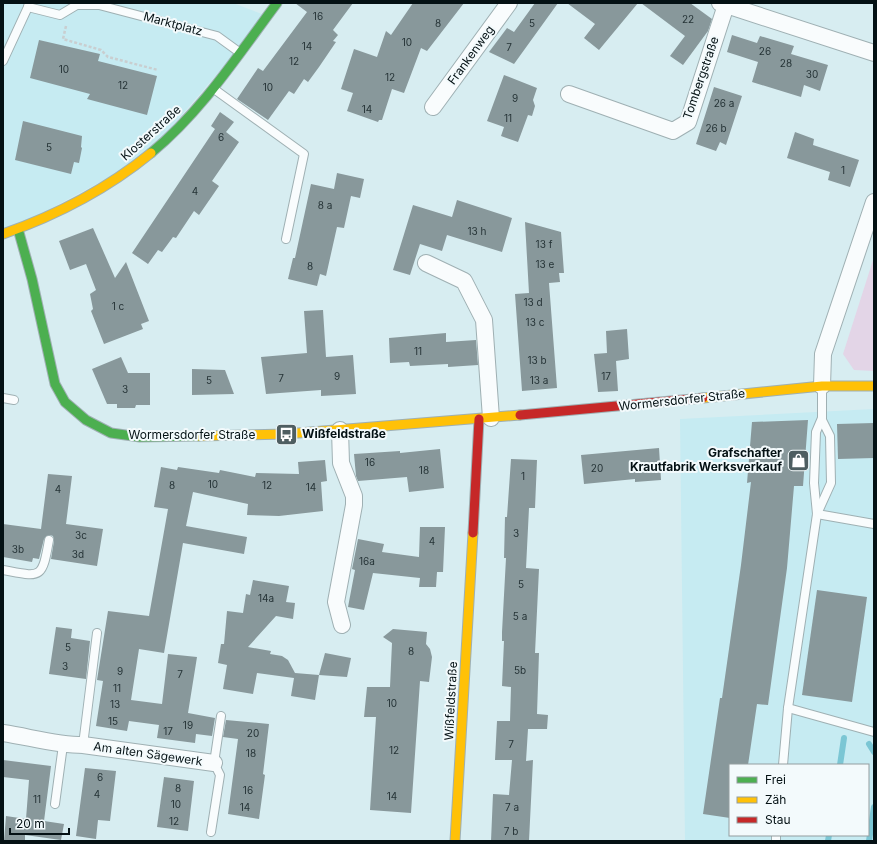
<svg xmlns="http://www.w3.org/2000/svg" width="877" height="844" viewBox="0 0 877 844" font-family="Inter,sans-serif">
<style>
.built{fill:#c6ebf2;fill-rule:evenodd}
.green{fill:#e3d5e7}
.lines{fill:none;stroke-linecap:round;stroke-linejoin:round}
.stream{stroke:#7bc6d4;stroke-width:6}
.building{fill:#88989b}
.lane-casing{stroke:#9fb0b3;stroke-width:10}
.street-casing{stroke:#9fb0b3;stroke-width:18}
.fast-casing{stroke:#9fb0b3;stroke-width:11}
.slow-casing{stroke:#9fb0b3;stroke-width:11}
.jam-casing{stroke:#9fb0b3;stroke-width:11}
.path{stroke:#c9ced0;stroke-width:2.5;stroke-dasharray:3 2;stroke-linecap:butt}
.lane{stroke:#f9fcfd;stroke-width:8}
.street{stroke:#f9fcfd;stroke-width:16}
.fast{stroke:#4caf50;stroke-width:9}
.slow{stroke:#ffc107;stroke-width:9}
.jam{stroke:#c62828;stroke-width:9}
.labels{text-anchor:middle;stroke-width:4;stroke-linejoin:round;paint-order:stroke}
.number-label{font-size:10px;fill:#253336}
.street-label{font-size:12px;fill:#041114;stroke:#f3fafc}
.poi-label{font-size:12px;font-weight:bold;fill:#041114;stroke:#f3fafc;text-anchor:start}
</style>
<rect width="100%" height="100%" fill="#d7edf1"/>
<!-- built -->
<g class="built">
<polygon points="3,3 233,3 267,16 145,158 3,234"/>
<path d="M 874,409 L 874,841 L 685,841 L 680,419 ZM 730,765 L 868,765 L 868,835 L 730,835 Z"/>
</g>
<!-- green -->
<polygon class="green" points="874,257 874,371 854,370 843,354"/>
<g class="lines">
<!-- stream -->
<g class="stream">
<polyline points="869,744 874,752"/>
<polyline points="840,765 844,738"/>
<polyline points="828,841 829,835"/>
<polyline points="869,841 874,807"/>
</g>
</g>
<!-- building -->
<g class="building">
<polygon points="295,3 353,3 333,30 338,35 333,41 336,42 319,67 308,82 304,79 294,94 289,91 268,120 237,99 258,68 263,71 307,12"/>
<polygon points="413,3 464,3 427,51 421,48 404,93 392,89 382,120 379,120 378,122 347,111 353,93 341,89 354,49 377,57 386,31 391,35"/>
<polygon points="535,3 558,3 514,64 489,52 507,28 514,32"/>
<polygon points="567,3 638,3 599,50 584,38 595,24"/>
<polygon points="641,3 690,3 712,19 708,31 683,65 670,56 685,36"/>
<polygon points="732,35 757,43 760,36 794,46 791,54 828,65 820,91 804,85 801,97 752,82 758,62 727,52"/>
<polygon points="39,40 100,54 98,61 157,76 147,115 87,99 90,94 30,78"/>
<polygon points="504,75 537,88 533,100 535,106 532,116 528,115 518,142 501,136 504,127 487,121"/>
<polygon points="714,87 742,96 726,145 720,142 716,151 696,144"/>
<polygon points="220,112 234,122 226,132 239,142 212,181 219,186 199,215 194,211 176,238 173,237 162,252 158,250 148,264 132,253 215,129 211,126"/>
<polygon points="23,121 82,136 81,147 82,148 79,163 74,162 71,174 15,160"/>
<polygon points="795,132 814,139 813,145 859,160 850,187 828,180 830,172 787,158"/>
<polygon points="337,173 364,179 360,198 351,196 344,228 337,227 326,276 320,274 317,286 288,279 293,258 295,258 311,184 334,189"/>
<polygon points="457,200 512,218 502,252 447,235 442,251 420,244 410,275 393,270 413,205 452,217"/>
<polygon points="525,222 561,232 564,273 559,273 560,282 549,283 557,388 522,391 515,294 529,293"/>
<polygon points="93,228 115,278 126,262 149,321 141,324 143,329 104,344 91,311 93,309 90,294 96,290 86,264 70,270 59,241"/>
<polygon points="323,310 326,357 353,355 356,394 321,396 321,390 266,394 261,357 307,353 304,311"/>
<polygon points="627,329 629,359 616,361 618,391 598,392 594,354 607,353 606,331"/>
<polygon points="446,333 446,342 476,340 478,365 448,367 448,364 410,366 409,362 390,363 389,338"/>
<polygon points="121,357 128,373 150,373 150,405 136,405 135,408 117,408 117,404 107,404 92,369"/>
<polygon points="192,369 225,370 234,394 192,395"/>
<polygon points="808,420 803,486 794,486 787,568 768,705 757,704 748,765 730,765 730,818 703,814 720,698 722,698 741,565 751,482 747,483 752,422"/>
<polygon points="874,423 874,458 838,459 837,424"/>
<polygon points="659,448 661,480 635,482 635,479 584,484 581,455"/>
<polygon points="440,449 444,488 409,492 407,477 358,481 356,476 354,454 400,451 400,453"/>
<polygon points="511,459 537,460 535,508 529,508 526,568 539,569 535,653 539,653 537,714 548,715 547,729 528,729 526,761 533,760 529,841 491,841 493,794 509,795 512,760 495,760 497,721 510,721 511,687 502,686 504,641 502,641 502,632 506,558 504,558 505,517 507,517"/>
<polygon points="325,460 327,481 321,482 323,511 279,516 247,515 248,504 193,492 186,526 247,537 244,554 183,543 164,653 139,649 131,700 162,704 168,654 197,657 188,713 215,718 212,736 196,734 195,743 157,738 159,725 129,721 127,731 96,726 103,681 97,680 108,611 149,616 168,509 154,507 161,467 177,470 178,467 219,473 220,470 255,477 256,473 299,474 298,462"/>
<polygon points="48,474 72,476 66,524 103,529 97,566 51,559 54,541 53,536 50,535 44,539 39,559 33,558 32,562 3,557 3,524 41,529"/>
<polygon points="420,527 445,527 443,572 437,572 436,587 419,587 420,578 373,573 364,610 348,607 355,570 352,569 358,539 384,544 382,552 419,557"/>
<polygon points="253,580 289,586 286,602 295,603 293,619 276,616 248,647 271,651 270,654 282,656 288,660 295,673 319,675 315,700 291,696 294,678 257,673 253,694 223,689 227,665 218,663 221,644 224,644 227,611 243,613 246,594 250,595"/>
<polygon points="817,590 867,597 852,702 802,695"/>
<polygon points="56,627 72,629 71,638 90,641 86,679 49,674"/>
<polygon points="393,629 427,632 426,644 430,649 432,657 429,682 420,681 411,813 370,810 376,717 364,717 367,687 390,687 392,643 383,637"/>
<polygon points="325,653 351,658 347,677 319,675"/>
<polygon points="226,720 269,724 263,774 265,775 259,819 228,814 238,739 223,737"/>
<polygon points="3,760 51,766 44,821 64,824 61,840 25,835 25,841 4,841 6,816 26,819 29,780 3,777"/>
<polygon points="85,768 116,771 110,821 98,820 96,839 76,836"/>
<polygon points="164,777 194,781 188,831 157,827"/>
</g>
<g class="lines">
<defs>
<g id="lane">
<polyline points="29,3 28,7 60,15 80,3"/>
<polyline points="79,5 99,5 217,36 239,52"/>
<polyline points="3,61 28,7"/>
<polyline points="214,89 304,154 286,239"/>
<polyline points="3,398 14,400"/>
<polyline points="822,420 830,436 831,483 817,514 874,524"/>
<path d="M 3,570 C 41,577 42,580 49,540"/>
<polyline points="788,708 874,732"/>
<polyline points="83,745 97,633"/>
<polyline points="783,765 788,708 817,514 814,483 816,432 822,418 822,387"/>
<polyline points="55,804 63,745"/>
<polyline points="211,832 220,775 214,763 221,716"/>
<polyline points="776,841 776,835"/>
</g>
<g id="street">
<polyline points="720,3 874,53"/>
<polyline points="569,94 673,131 688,122 726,5"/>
<polyline points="433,107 509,3"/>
<polyline points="426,263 464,281 484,320 491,418"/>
<polyline points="822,386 823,354 874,202"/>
<polyline points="340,430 341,463 354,496 354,505 336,602 342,625"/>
<path d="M 3,733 C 30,737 56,745 83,745 L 214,763"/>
</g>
<g id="fast">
<path d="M 151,153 C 202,111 238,55 277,3"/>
<polyline points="18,229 32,279 55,384 65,402 86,420 111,433 140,437 199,436"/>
</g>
<g id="slow">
<path d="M 3,234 C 57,215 107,189 151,153"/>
<polyline points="703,398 822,386 874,386"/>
<polyline points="199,436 286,434 520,415"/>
<polyline points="455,841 473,533"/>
</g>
<g id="jam">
<polyline points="520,415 703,398"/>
<polyline points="473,533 479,419"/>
</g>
</defs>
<!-- lane casing -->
<use href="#lane" class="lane-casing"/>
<!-- street casing -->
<use href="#street" class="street-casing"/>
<!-- fast casing -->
<use href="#fast" class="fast-casing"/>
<!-- slow casing -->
<use href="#slow" class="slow-casing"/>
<!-- jam casing -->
<use href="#jam" class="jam-casing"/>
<!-- path -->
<polyline class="path" points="66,26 63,39 101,50 108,57 158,70"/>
<!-- lane -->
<use href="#lane" class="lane"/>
<!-- street -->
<use href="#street" class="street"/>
<!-- fast -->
<use href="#fast" class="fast"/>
<!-- slow -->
<use href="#slow" class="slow"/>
<!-- jam -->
<use href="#jam" class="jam"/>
</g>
<!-- icons -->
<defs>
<symbol id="bus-square" viewBox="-11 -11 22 22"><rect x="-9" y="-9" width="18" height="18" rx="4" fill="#4e5e61" stroke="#f3fafc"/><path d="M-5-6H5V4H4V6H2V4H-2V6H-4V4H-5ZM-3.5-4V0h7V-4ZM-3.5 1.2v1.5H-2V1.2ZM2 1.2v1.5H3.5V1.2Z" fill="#fff"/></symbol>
<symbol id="shop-square" viewBox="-11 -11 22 22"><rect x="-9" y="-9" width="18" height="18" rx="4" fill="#4e5e61" stroke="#f3fafc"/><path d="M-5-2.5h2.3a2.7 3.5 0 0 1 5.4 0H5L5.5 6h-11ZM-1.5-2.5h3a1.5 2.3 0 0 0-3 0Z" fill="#fff"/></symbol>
</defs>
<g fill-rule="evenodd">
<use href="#bus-square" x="274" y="422" width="25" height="25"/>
<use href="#shop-square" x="786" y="448" width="25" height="25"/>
</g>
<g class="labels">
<!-- number labels -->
<g class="number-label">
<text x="318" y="20">16</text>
<text x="688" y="23">22</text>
<text x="438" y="27">8</text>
<text x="532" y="27">5</text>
<text x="407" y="46">10</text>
<text x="307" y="50">14</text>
<text x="509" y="51">7</text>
<text x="765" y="55">26</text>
<text x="294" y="65">12</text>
<text x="786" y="67">28</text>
<text x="64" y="73">10</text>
<text x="812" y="78">30</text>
<text x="390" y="81">12</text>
<text x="123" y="89">12</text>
<text x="268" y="91">10</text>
<text x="515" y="102">9</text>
<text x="724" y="107">26 a</text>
<text x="367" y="113">14</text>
<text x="508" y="122">11</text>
<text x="716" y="132">26 b</text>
<text x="221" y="141">6</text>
<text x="49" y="151">5</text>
<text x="843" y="174">1</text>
<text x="195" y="195">4</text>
<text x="325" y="209">8 a</text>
<text x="477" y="235">13 h</text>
<text x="544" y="248">13 f</text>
<text x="545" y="268">13 e</text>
<text x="310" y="270">8</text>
<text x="533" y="306">13 d</text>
<text x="118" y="310">1 c</text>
<text x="535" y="326">13 c</text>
<text x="418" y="355">11</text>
<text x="537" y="364">13 b</text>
<text x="337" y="380">9</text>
<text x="606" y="380">17</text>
<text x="281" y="382">7</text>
<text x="209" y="384">5</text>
<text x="539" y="384">13 a</text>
<text x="125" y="393">3</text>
<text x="370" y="466">16</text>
<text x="597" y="472">20</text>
<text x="424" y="474">18</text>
<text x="523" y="480">1</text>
<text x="213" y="488">10</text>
<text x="172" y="489">8</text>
<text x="267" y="489">12</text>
<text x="311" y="491">14</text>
<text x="58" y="493">4</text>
<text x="516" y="537">3</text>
<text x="81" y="539">3c</text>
<text x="432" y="545">4</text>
<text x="18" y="553">3b</text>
<text x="78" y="558">3d</text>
<text x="367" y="565">16a</text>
<text x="521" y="588">5</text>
<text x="266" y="602">14a</text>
<text x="520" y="620">5 a</text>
<text x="68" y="651">5</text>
<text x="411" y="655">8</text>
<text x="65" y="670">3</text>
<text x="520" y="674">5b</text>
<text x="120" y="675">9</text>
<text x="180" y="678">7</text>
<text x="117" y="692">11</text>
<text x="392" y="707">10</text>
<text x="115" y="708">13</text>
<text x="113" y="725">15</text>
<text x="188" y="729">19</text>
<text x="168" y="735">17</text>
<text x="253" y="737">20</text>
<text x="511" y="748">7</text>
<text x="394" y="754">12</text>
<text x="251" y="757">18</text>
<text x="100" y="781">6</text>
<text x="178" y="792">8</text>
<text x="248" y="794">16</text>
<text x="97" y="798">4</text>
<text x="392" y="800">14</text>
<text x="37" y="803">11</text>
<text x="176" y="808">10</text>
<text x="245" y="811">14</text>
<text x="512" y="811">7 a</text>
<text x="174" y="825">12</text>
<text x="511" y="835">7 b</text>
</g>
<!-- street labels -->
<g class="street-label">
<text transform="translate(173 24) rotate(15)" y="4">Marktplatz</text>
<text transform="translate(471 55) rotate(-54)" y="4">Frankenweg</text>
<text transform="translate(701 78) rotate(-71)" y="4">Tombergstraße</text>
<text transform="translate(151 133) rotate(-42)" y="4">Klosterstraße</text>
<text transform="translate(682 400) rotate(-6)" y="4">Wormersdorfer Straße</text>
<text x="192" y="439">Wormersdorfer Straße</text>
<text transform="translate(451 701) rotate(-87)" y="4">Wißfeldstraße</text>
<text transform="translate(148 754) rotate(8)" y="4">Am alten Sägewerk</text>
</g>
<!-- poi labels -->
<g class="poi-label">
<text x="302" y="438">Wißfeldstraße</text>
<text x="782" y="457" text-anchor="end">Grafschafter<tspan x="782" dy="14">Krautfabrik Werksverkauf</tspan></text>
</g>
</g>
<!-- border -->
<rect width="877" height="844" fill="none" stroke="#041114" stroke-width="8"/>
<!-- legend -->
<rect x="729" y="764" width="140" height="72" fill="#f3fafc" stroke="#939d9f"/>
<rect x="737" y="777" width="20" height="6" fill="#4caf50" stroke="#939d9f"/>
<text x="765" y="784" font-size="12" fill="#041114">Frei</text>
<rect x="737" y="797" width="20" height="6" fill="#ffc107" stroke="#939d9f"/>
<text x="765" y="804" font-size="12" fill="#041114">Zäh</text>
<rect x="737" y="817" width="20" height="6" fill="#c62828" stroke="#939d9f"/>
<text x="765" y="824" font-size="12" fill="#041114">Stau</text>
<!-- scale -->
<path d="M10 828v6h59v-6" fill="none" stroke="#041114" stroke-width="2"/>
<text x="16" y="828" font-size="12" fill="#041114" stroke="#f3fafc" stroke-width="3" paint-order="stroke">20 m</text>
</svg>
